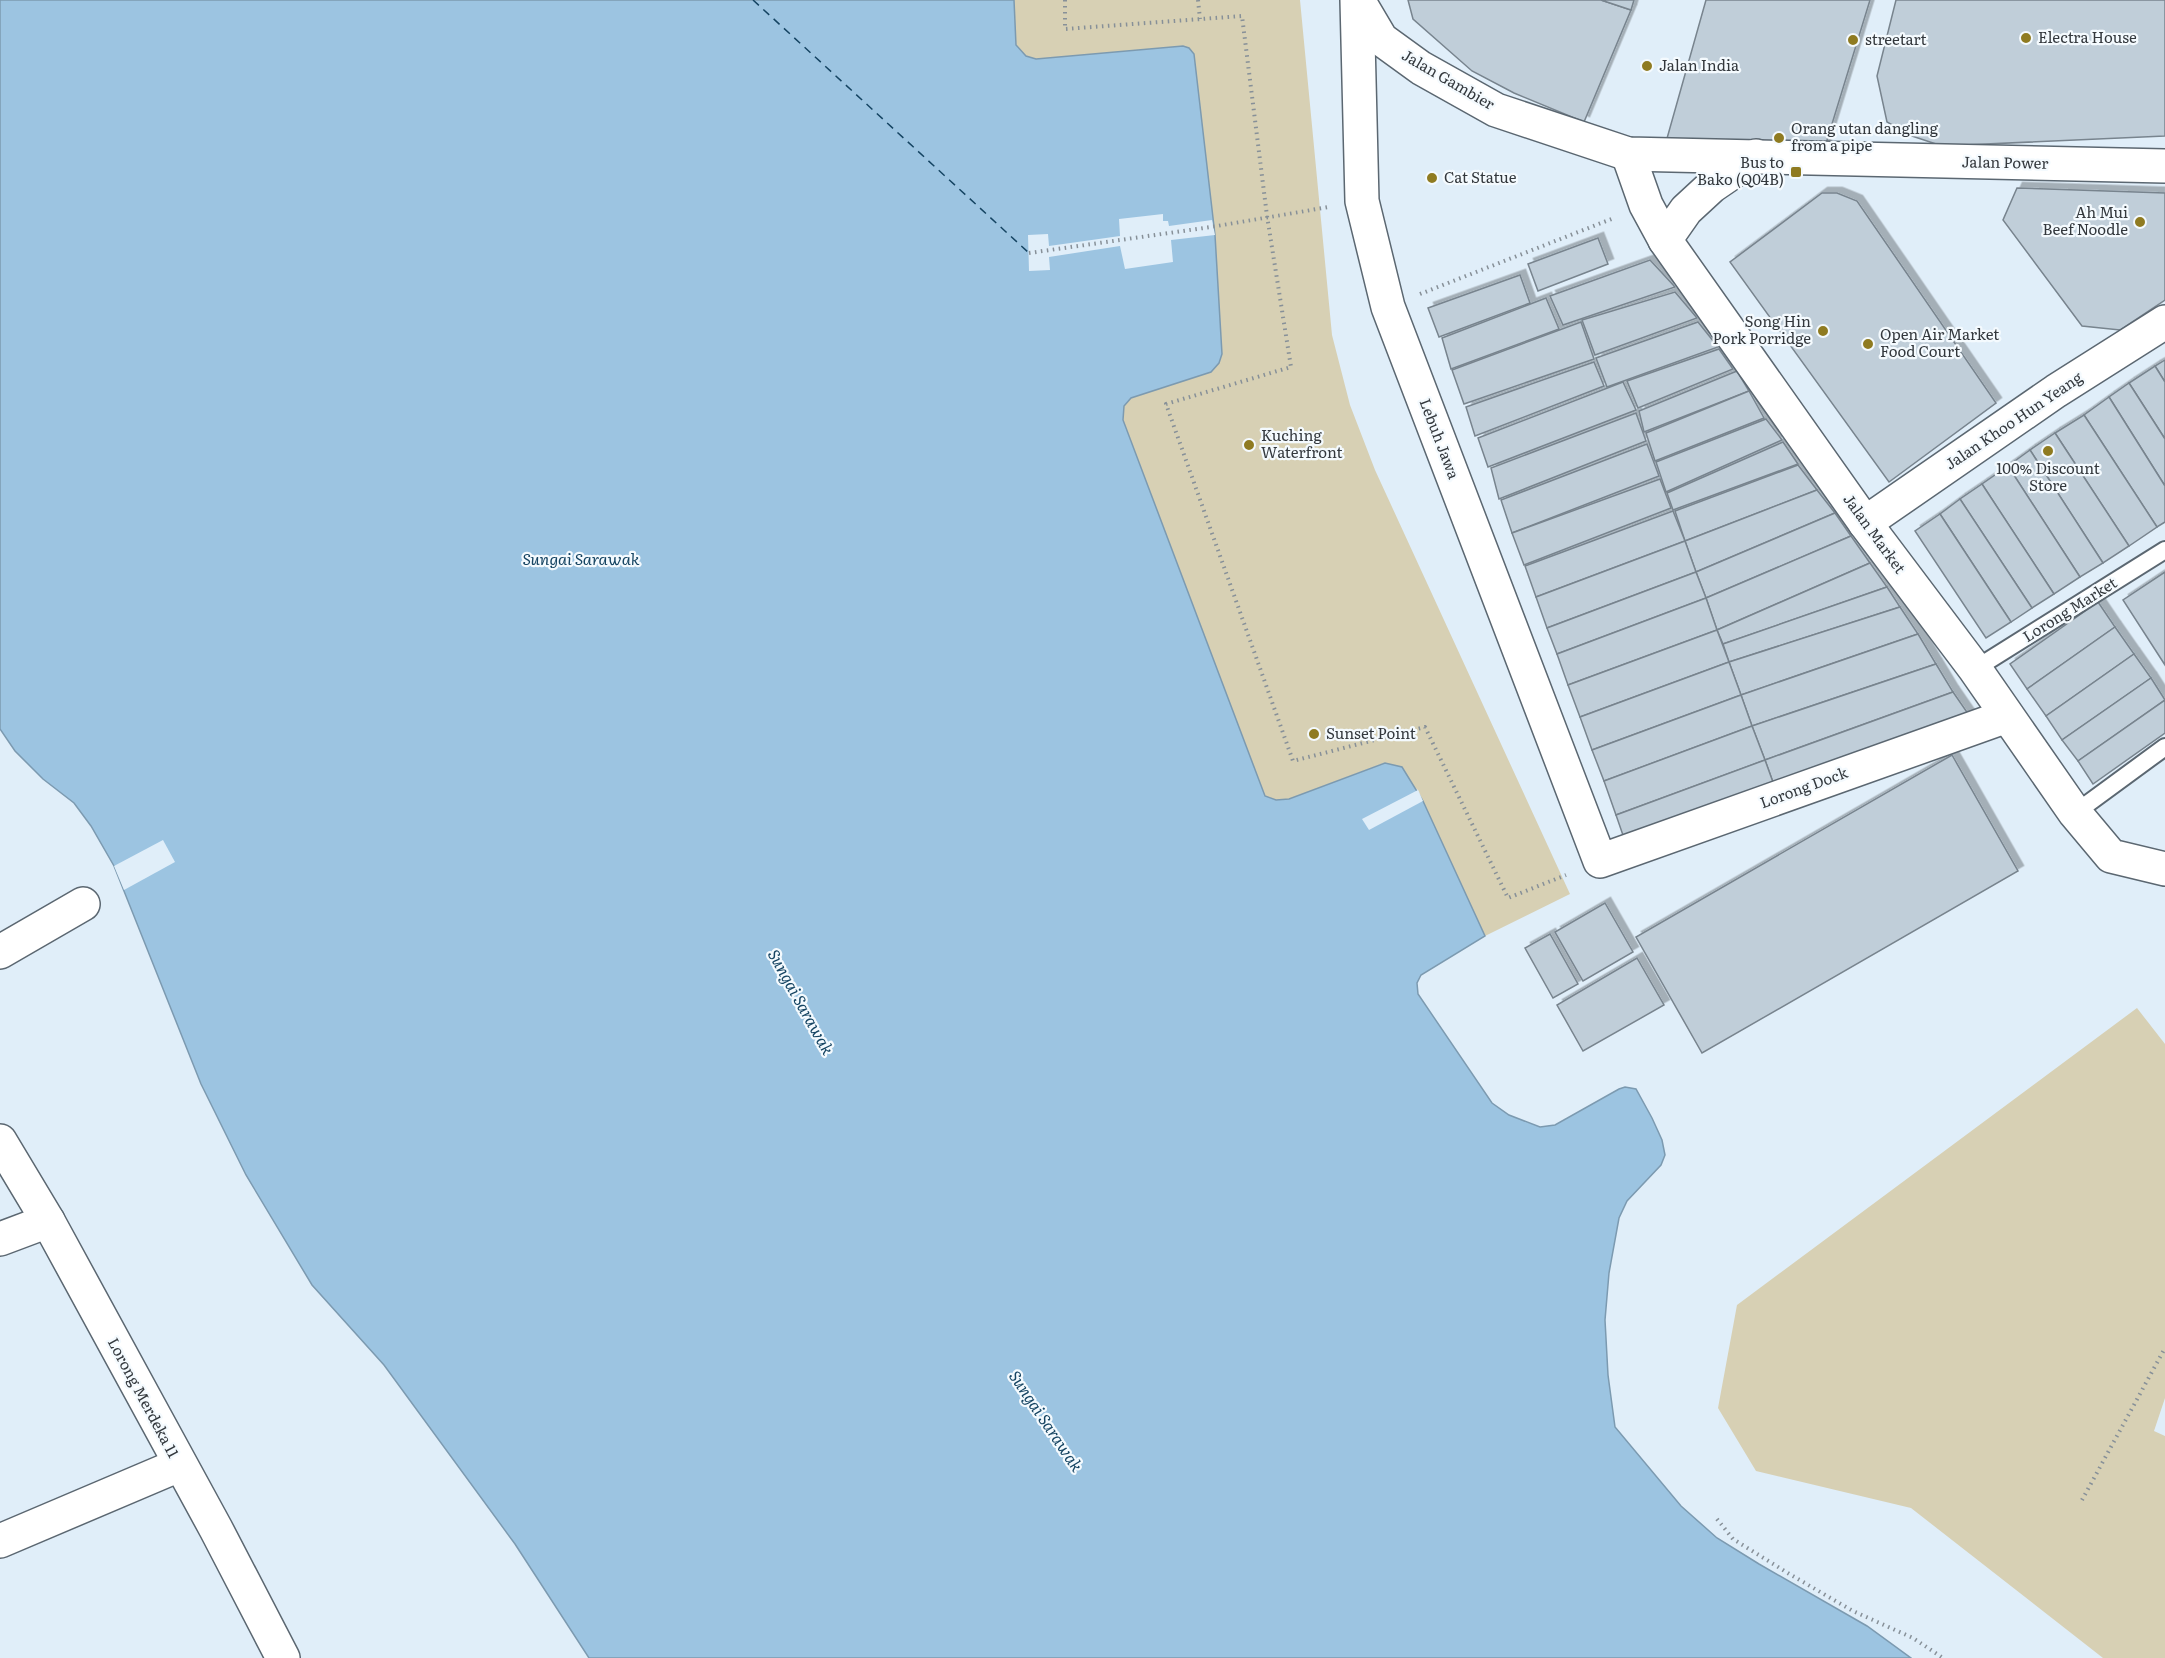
<svg xmlns="http://www.w3.org/2000/svg" width="2165" height="1658" viewBox="0 0 2165 1658" font-family="Literata,serif">
<style>
.green{fill:#d7d0b4}
.water{fill:#9cc4e1;stroke:#7c9ab0;stroke-width:1.5}
.pier{fill:#e0eef9}
.lines{fill:none;stroke-linecap:round;stroke-linejoin:round}
.ferry{stroke:#154462;stroke-width:1.5;stroke-dasharray:8 6;stroke-linecap:butt}
.building{fill:#c0ced9;stroke:#78848e;stroke-width:1.5;filter:url(#shadow)}
.lane-casing{stroke:#5b6771;stroke-width:20}
.street-casing{stroke:#5b6771;stroke-width:36}
.secondary-casing{stroke:#5b6771;stroke-width:36}
.path{stroke:#879098;stroke-width:4;stroke-dasharray:1.5 4.5;stroke-linecap:butt}
.lane{stroke:#fff;stroke-width:16}
.street{stroke:#fff;stroke-width:33}
.secondary{stroke:#fff;stroke-width:33}
.poi-dot{fill:#8f7b21;stroke:#f4fafe;stroke-width:2}
.labels{text-anchor:middle;stroke-width:4.5;stroke-linejoin:round;paint-order:stroke}
.poi-label{font-size:15px;fill:#33383d;stroke:#f4fafe;text-anchor:start}
.street-label{font-size:15px;fill:#33383d;stroke:#f4fafe}
.water-label{font-size:16px;font-style:italic;fill:#154462;stroke:#f4fafe}
</style>
<defs>
<filter id="shadow"><feDropShadow dx="5.5" dy="-5.5" stdDeviation="0" flood-color="#0004"/></filter>
</defs>
<rect width="100%" height="100%" fill="#e0eef9"/>
<!-- green -->
<g class="green">
<polygon points="1014,0 1300,0 1332,335 1350,405 1375,470 1570,894 1485,936 1418,790 1384,763 1289,799 1276,800 1265,796 1123,420 1124,406 1131,398 1211,372 1222,354 1215,235 1183,46 1036,59 1026,56 1016,46"/>
<polygon points="2137,1008 2165,1044 2165,1398 2154,1431 2165,1436 2165,1658 2103,1658 1911,1508 1756,1471 1718,1408 1737,1305"/>
</g>
<!-- water -->
<polygon class="water" points="0,0 1014,0 1016,45 1026,56 1036,59 1183,46 1189,48 1194,54 1215,235 1222,354 1219,363 1211,372 1131,398 1124,406 1123,420 1265,796 1276,800 1289,799 1385,763 1402,767 1423,801 1485,936 1421,975 1417,983 1418,994 1492,1103 1509,1115 1540,1127 1555,1125 1619,1089 1625,1087 1636,1089 1652,1118 1662,1140 1665,1155 1661,1165 1627,1201 1619,1218 1609,1273 1605,1320 1608,1375 1615,1427 1681,1506 1717,1538 1759,1564 1867,1626 1911,1658 589,1658 515,1544 384,1365 312,1285 246,1175 201,1084 114,866 91,826 74,803 43,779 15,751 0,729"/>
<!-- pier -->
<g class="pier">
<polygon points="1163,214 1163,221 1168,221 1169,226 1212,220 1215,235 1171,240 1173,262 1125,269 1120,246 1049,257 1050,270 1029,271 1028,235 1048,234 1049,246 1120,236 1119,219"/>
<polygon points="1418,790 1423,801 1369,830 1362,819"/>
<polygon points="163,840 175,862 124,890 114,866"/>
</g>
<g class="lines">
<!-- ferry -->
<polyline class="ferry" points="753,0 1029,253"/>
</g>
<!-- building -->
<g class="building">
<polygon points="1408,0 1601,0 1631,10 1584,122 1514,93 1472,71 1413,19"/>
<polygon points="1601,0 1634,0 1631,10"/>
<polygon points="1706,0 1870,0 1824,150 1664,149"/>
<polygon points="1896,0 2165,0 2165,136 1942,146 1912,136 1887,122 1877,76"/>
<polygon points="2017,188 2165,193 2165,300 2120,330 2082,326 2003,220"/>
<polygon points="1822,193 1837,193 1857,201 1996,403 1889,482 1730,262"/>
<polygon points="1598,238 1608,264 1538,291 1528,264"/>
<polygon points="1650,260 1675,287 1563,325 1550,296"/>
<polygon points="1520,275 1530,303 1439,337 1428,308"/>
<polygon points="1675,292 1697,318 1595,355 1582,320"/>
<polygon points="1546,298 1559,329 1451,369 1442,338"/>
<polygon points="1581,322 1594,359 1464,404 1452,370"/>
<polygon points="1698,322 1718,347 1607,387 1596,358"/>
<polygon points="1719,349 1733,369 1638,408 1627,381"/>
<polygon points="2165,360 2165,382 2155,366"/>
<polygon points="1594,362 1604,386 1475,436 1466,407"/>
<polygon points="2155,366 2165,382 2165,439 2129,383"/>
<polygon points="1737,371 1749,391 1644,432 1639,411"/>
<polygon points="1623,382 1636,410 1488,467 1478,438"/>
<polygon points="2129,383 2165,439 2165,486 2109,397"/>
<polygon points="1749,391 1764,418 1655,461 1646,433"/>
<polygon points="2109,397 2165,486 2165,522 2157,527 2084,415"/>
<polygon points="1636,413 1646,441 1499,499 1491,468"/>
<polygon points="2084,415 2157,527 2129,546 2055,433"/>
<polygon points="1766,419 1782,440 1666,492 1656,462"/>
<polygon points="2055,433 2129,546 2103,563 2030,450"/>
<polygon points="1783,442 1798,464 1673,510 1667,493"/>
<polygon points="1647,444 1659,476 1512,533 1501,500"/>
<polygon points="2030,450 2103,563 2080,577 2008,466"/>
<polygon points="1798,465 1817,490 1685,541 1675,511"/>
<polygon points="2008,466 2080,577 2054,594 1982,484"/>
<polygon points="1660,479 1671,508 1524,565 1512,533"/>
<polygon points="1982,484 2054,594 2032,608 1960,499"/>
<polygon points="1817,490 1835,513 1696,572 1685,541"/>
<polygon points="1960,499 2032,608 2011,622 1940,514"/>
<polygon points="1673,511 1685,541 1536,597 1525,566"/>
<polygon points="1835,513 1851,536 1706,598 1696,572"/>
<polygon points="1940,514 2011,622 1986,638 1915,531"/>
<polygon points="1851,536 1870,563 1717,630 1706,598"/>
<polygon points="1685,541 1696,572 1547,628 1536,597"/>
<polygon points="1870,563 1887,587 1723,644 1717,630"/>
<polygon points="1696,572 1706,598 1557,654 1547,628"/>
<polygon points="2165,572 2165,665 2123,600"/>
<polygon points="1887,587 1900,607 1729,662 1723,644"/>
<polygon points="1706,598 1717,630 1568,685 1557,654"/>
<polygon points="2098,602 2115,627 2027,689 2010,664"/>
<polygon points="1900,607 1918,634 1741,695 1729,662"/>
<polygon points="2115,627 2134,654 2046,716 2027,689"/>
<polygon points="1717,630 1729,662 1580,717 1568,685"/>
<polygon points="1918,634 1936,664 1752,726 1741,695"/>
<polygon points="2134,654 2151,678 2062,740 2046,716"/>
<polygon points="1729,662 1741,695 1592,750 1580,717"/>
<polygon points="1936,664 1953,692 1765,760 1752,726"/>
<polygon points="2151,678 2165,700 2078,761 2062,740"/>
<polygon points="1953,692 1971,718 1774,785 1765,760"/>
<polygon points="1741,695 1752,726 1604,781 1592,750"/>
<polygon points="2165,700 2165,733 2093,784 2078,761"/>
<polygon points="1752,726 1765,760 1616,815 1604,781"/>
<polygon points="1952,755 2018,871 1702,1053 1636,937"/>
<polygon points="1765,760 1774,785 1625,841 1616,815"/>
<polygon points="1605,903 1633,952 1583,981 1555,932"/>
<polygon points="1550,934 1578,984 1553,998 1525,948"/>
<polygon points="1637,958 1664,1005 1583,1051 1557,1005"/>
</g>
<g class="lines">
<defs>
<g id="lane">
<polyline points="1975,669 2165,550"/>
<polyline points="2075,813 2165,747"/>
</g>
<g id="street">
<polyline points="1357,0 1362,201 1388,307 1600,861 2007,716"/>
<polyline points="0,952 83,904"/>
<polyline points="0,1141 48,1221 216,1529 283,1658"/>
<polyline points="0,1239 48,1221"/>
<polyline points="0,1541 179,1465"/>
</g>
<g id="secondary">
<polyline points="1358,0 1381,39 1421,68 1496,110 1628,154 2165,166"/>
<polyline points="1628,154 1646,205 1665,240 1865,523 1975,669 2075,813 2111,856 2165,869"/>
<polyline points="1665,240 1686,210 1712,186 1756,156"/>
<polyline points="1865,523 2056,391 2165,322"/>
</g>
</defs>
<!-- lane casing -->
<use href="#lane" class="lane-casing"/>
<!-- street casing -->
<use href="#street" class="street-casing"/>
<!-- secondary casing -->
<use href="#secondary" class="secondary-casing"/>
<!-- path -->
<g class="path">
<polyline points="1065,0 1065,29 1242,16 1267,216 1291,367 1166,404 1293,761 1425,727 1508,898 1566,875"/>
<polyline points="1198,0 1200,19"/>
<polyline points="1029,253 1211,227 1329,207"/>
<polyline points="1420,294 1614,218"/>
<polyline points="2082,1500 2165,1348"/>
<polyline points="1717,1519 1733,1539 1791,1575 1853,1611 1913,1638 1943,1658"/>
</g>
<!-- lane -->
<use href="#lane" class="lane"/>
<!-- street -->
<use href="#street" class="street"/>
<!-- secondary -->
<use href="#secondary" class="secondary"/>
</g>
<!-- markers -->
<g class="poi-dot">
<circle cx="2026" cy="38" r="6"/>
<circle cx="1853" cy="40" r="6"/>
<circle cx="1647" cy="66" r="6"/>
<circle cx="1779" cy="138" r="6"/>
<rect x="1790" y="166" width="12" height="12" rx="3"/>
<circle cx="1432" cy="178" r="6"/>
<circle cx="2140" cy="222" r="6"/>
<circle cx="1823" cy="331" r="6"/>
<circle cx="1868" cy="344" r="6"/>
<circle cx="1249" cy="445" r="6"/>
<circle cx="2048" cy="451" r="6"/>
<circle cx="1314" cy="734" r="6"/>
</g>
<g class="labels">
<!-- poi labels -->
<g class="poi-label">
<text x="2038" y="43">Electra House</text>
<text x="1865" y="45">streetart</text>
<text x="1659" y="71">Jalan India</text>
<text x="1791" y="134">Orang utan dangling<tspan x="1791" dy="17">from a pipe</tspan></text>
<text x="1784" y="168" text-anchor="end">Bus to<tspan x="1784" dy="17">Bako (Q04B)</tspan></text>
<text x="1444" y="183">Cat Statue</text>
<text x="2128" y="218" text-anchor="end">Ah Mui<tspan x="2128" dy="17">Beef Noodle</tspan></text>
<text x="1811" y="327" text-anchor="end">Song Hin<tspan x="1811" dy="17">Pork Porridge</tspan></text>
<text x="1880" y="340">Open Air Market<tspan x="1880" dy="17">Food Court</tspan></text>
<text x="1261" y="441">Kuching<tspan x="1261" dy="17">Waterfront</tspan></text>
<text x="2048" y="474" text-anchor="middle">100% Discount<tspan x="2048" dy="17">Store</tspan></text>
<text x="1326" y="739">Sunset Point</text>
</g>
<!-- street labels -->
<g class="street-label">
<text transform="translate(1448 80) rotate(30)" y="5">Jalan Gambier</text>
<text transform="translate(2005 163) rotate(1)" y="5">Jalan Power</text>
<text transform="translate(2014 421) rotate(-34)" y="5">Jalan Khoo Hun Yeang</text>
<text transform="translate(1439 439) rotate(69)" y="5">Lebuh Jawa</text>
<text transform="translate(1874 534) rotate(54)" y="5">Jalan Market</text>
<text transform="translate(2070 610) rotate(-32)" y="5">Lorong Market</text>
<text transform="translate(1804 788) rotate(-20)" y="5">Lorong Dock</text>
<text transform="translate(143 1398) rotate(62)" y="5">Lorong Merdeka 11</text>
</g>
<!-- water labels -->
<g class="water-label">
<text x="581" y="565">Sungai Sarawak</text>
<text transform="translate(801 1002) rotate(61)" y="6">Sungai Sarawak</text>
<text transform="translate(1046 1421) rotate(56)" y="6">Sungai Sarawak</text>
</g>
</g>
</svg>
